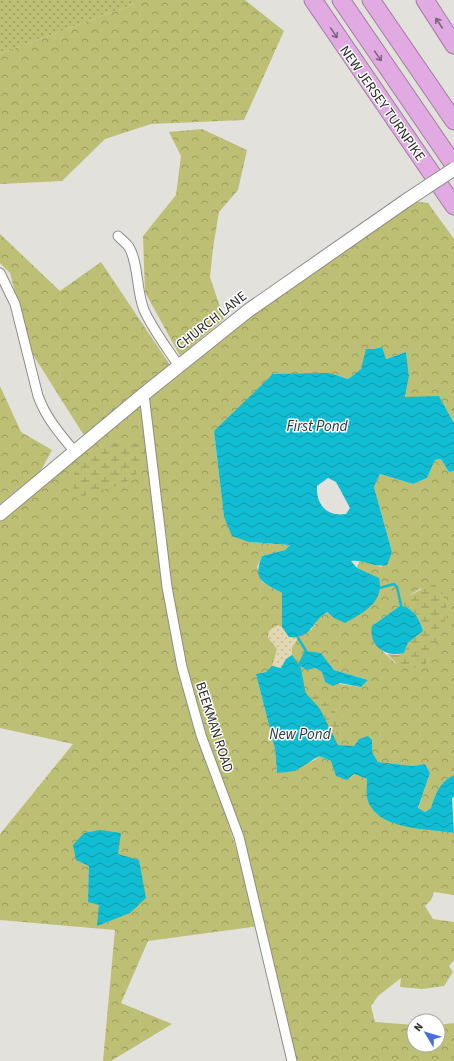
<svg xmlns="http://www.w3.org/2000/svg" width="454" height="1061" viewBox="0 0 454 1061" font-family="'Source Sans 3',sans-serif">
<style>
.grass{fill:url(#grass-dots)}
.forest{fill:url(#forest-crowns);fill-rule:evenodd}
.wetland{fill:url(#wetland-marsh)}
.sand{fill:url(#sand-dots)}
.water{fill:url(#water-waves);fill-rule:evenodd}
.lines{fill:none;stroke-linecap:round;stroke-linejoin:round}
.stream{stroke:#11bdd3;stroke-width:2.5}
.street-casing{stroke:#8f8d89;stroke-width:11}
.secondary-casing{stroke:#8f8d89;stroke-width:15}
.highway-casing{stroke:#a17da1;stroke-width:19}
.street{stroke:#fff;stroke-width:9}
.secondary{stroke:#fff;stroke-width:13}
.highway{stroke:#e1aae3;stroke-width:17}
.secondary-bridge-casing{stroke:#8f8d89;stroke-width:15;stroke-linecap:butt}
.secondary-bridge{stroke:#fff;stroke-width:13}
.oneway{stroke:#7c637c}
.labels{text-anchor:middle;stroke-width:3;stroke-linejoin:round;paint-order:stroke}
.street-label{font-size:14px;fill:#2a2927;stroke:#fff}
.water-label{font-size:15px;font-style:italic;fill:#21393d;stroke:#fff}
</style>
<defs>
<pattern id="grass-dots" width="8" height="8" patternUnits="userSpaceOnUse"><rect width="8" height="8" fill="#bdbf74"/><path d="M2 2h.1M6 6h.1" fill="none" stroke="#9a9b5f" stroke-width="1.8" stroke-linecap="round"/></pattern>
<pattern id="forest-crowns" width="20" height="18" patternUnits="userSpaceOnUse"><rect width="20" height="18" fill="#bdbf74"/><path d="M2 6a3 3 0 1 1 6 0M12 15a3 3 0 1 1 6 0" fill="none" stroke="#9a9b5f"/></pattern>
<pattern id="wetland-marsh" width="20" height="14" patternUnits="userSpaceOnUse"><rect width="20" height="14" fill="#bdbf74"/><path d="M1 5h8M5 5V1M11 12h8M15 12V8" fill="none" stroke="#9a9b5f"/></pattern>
<pattern id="sand-dots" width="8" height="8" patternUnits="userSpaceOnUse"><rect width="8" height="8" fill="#e1d7b2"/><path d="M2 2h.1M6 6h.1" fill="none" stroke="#c1b999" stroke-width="1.8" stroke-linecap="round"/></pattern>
<pattern id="water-waves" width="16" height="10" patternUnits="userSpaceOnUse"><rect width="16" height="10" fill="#11bdd3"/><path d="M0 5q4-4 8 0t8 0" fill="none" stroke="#109aab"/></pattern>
</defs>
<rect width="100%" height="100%" fill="#e2e1dc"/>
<!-- grass -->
<polygon class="grass" points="0,0 135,0 134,4 0,54"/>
<!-- forest -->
<g class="forest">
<polygon points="134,0 245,0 284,31 244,120 151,124 105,139 62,181 0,184 0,54 134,4"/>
<polygon points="202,129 247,150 238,190 219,212 213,248 210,277 224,319 180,356 145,292 143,236 176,195 181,156 169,132"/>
<path d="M 407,200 L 428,203 L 454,239 L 454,423 L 439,396 L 405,398 L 409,376 L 406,352 L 385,359 L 382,347 L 374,349 L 361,369 L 348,379 L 330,373 L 214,431 L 224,517 L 249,542 L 290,545 L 285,550 L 262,556 L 257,567 L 262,582 L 282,593 L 282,627 L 311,630 L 320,616 L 327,612 L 334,618 L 360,560 L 381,567 L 392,552 L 374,487 L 380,474 L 413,484 L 427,478 L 435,460 L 441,459 L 449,472 L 454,471 L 454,775 C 440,781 435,794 431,808 L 425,812 L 418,809 L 430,773 L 425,764 L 413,766 L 378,762 L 372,752 L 372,740 L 359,739 L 354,747 L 338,745 L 304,691 L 299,665 L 256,674 L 275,749 L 277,773 L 315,760 L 319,756 L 331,761 L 347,780 L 354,774 L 367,779 L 367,798 L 433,829 L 454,833 L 454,895 L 434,892 L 431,900 L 425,906 L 433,919 L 454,922 L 454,960 L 449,966 L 453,972 L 444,986 L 422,989 L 400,987 L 401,978 L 378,996 L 371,1006 L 375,1022 L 414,1025 L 414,1045 L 438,1045 L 438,1025 L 454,1023 L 454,1061 L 292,1061 L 260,926 L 148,941 L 121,1003 L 172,1024 L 111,1061 L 103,1061 L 115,930 L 0,920 L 0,834 L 73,744 L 0,728 L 0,514 L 144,394 ZM 421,588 L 435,642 L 425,666 L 395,663 L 375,644 L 372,626 L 401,605 L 407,597 ZM 321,653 L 334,670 L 368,680 L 361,687 L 325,682 L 322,672 L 315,668 ZM 204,746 L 239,837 L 258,918 Z"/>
<polygon points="0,234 60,291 101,262 170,365 85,437 30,350 10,273 0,263"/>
<polygon points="0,386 21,432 52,450 40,472 0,504"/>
</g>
<!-- wetland -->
<g class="wetland">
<path d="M 146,445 C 146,481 116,489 87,492 L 83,501 L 77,499 L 71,481 C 89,440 107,445 146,445 Z"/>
<path d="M 433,583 L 442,592 L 448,613 L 425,666 C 405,670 401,669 387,654 L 397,655 L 404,653 L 408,643 L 423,631 C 419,618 415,610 401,605 L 401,594 L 407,597 Z"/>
<path d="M 304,691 C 320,696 332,706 341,720 L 335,735 L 330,731 L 320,709 Z"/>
</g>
<!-- sand -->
<polygon class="sand" points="278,625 282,627 289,637 298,638 292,648 292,655 286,659 281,668 278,669 272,666 277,649 268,638 269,630"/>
<!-- water -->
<g class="water">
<path d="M 382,347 L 386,359 L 406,352 L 409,376 L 405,397 L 439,396 L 454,423 L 454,471 L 449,472 L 441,459 L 435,460 L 427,478 L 413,484 L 380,474 L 374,487 L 392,552 L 387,565 C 375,568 363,559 351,561 L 357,568 L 379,578 C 385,602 363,613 345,623 L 334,618 L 327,612 C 311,622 312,639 289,637 L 282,627 L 282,593 C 263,582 252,581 262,556 L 285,550 L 290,545 L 249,542 L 232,536 L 224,517 L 214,431 L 273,374 L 330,373 L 348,379 L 361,369 L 366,349 L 374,349 ZM 328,478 L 336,482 L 350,508 L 346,514 C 327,517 316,505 317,486 Z"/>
<path d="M 401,605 C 415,610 419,618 423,631 L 408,643 L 404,653 C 385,658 368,645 372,626 Z"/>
<path d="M 306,651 L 321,653 L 334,670 L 368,680 L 361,687 L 340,683 L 333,686 L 325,682 L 322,672 L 315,668 L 307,670 L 299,665 L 304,691 L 320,709 L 338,745 L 354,746 L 359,739 L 368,736 L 372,740 L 372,752 L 378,762 L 413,766 L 425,764 L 430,773 L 418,808 L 425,812 L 431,808 C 435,794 440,781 454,775 L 454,797 L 452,798 L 454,833 C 427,828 376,831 367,798 C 366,792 367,785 367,779 L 354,774 L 347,780 L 336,776 L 331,761 L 319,756 L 295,771 L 277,773 L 275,749 L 256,674 L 266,672 L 272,666 L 281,668 L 286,659 L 292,655 L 299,665 Z"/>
<polygon points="100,830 121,833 118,854 139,860 146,898 130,913 97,926 99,905 88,902 89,866 76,860 73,845 84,833"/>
</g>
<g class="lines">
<!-- stream -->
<g class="stream">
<polyline points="379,588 394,584 397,587 401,605"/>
<polyline points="298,638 306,651 299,665 304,691"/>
</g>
<defs>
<g id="street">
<path d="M 118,236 C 121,239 126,243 129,247 C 139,265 136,290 144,310 C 153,330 167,348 179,366"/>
<path d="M 0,273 L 15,304 L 38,396 C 46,418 60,434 75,452"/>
<polyline points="144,394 167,587 182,667 201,735 239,837 292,1061"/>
</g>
<polyline id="secondary" points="0,514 144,394 249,310 407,200"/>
<g id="highway">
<polyline points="313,0 454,206"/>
<polyline points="341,0 454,165"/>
<polyline points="371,0 454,121"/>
<polyline points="425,0 454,45"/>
</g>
</defs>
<!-- street casing -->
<use href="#street" class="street-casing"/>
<!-- secondary casing -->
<use href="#secondary" class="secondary-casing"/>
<!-- highway casing -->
<use href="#highway" class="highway-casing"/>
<!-- street -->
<use href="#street" class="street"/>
<!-- secondary -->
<use href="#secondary" class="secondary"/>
<!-- highway -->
<use href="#highway" class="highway"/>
<defs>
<polyline id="secondary-bridge" points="407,200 454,169"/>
</defs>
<!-- secondary-bridge casing -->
<use href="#secondary-bridge" class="secondary-bridge-casing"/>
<!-- secondary-bridge -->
<use href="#secondary-bridge" class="secondary-bridge"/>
</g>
<!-- one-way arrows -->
<defs><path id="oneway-shaft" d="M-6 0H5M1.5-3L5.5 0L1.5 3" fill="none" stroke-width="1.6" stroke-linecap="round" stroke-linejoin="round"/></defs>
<g class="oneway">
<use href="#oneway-shaft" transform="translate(439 23) rotate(-123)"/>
<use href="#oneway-shaft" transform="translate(334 33) rotate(56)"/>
<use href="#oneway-shaft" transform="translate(378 56) rotate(55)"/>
</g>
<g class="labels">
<!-- street labels -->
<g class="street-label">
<text transform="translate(383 103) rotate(55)" y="5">NEW JERSEY TURNPIKE</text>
<text transform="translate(211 320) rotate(-38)" y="5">CHURCH LANE</text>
<text transform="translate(215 727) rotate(72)" y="5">BEEKMAN ROAD</text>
</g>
<!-- water labels -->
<g class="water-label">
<text x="317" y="431">First Pond</text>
<text x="300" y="739">New Pond</text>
</g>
</g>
<!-- north arrow -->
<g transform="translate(426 1033) rotate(308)"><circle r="19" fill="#ffffff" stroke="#aaa9a9"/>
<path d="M0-3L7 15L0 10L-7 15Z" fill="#486ddf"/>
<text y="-6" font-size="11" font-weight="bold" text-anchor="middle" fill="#2a2927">N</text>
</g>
</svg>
